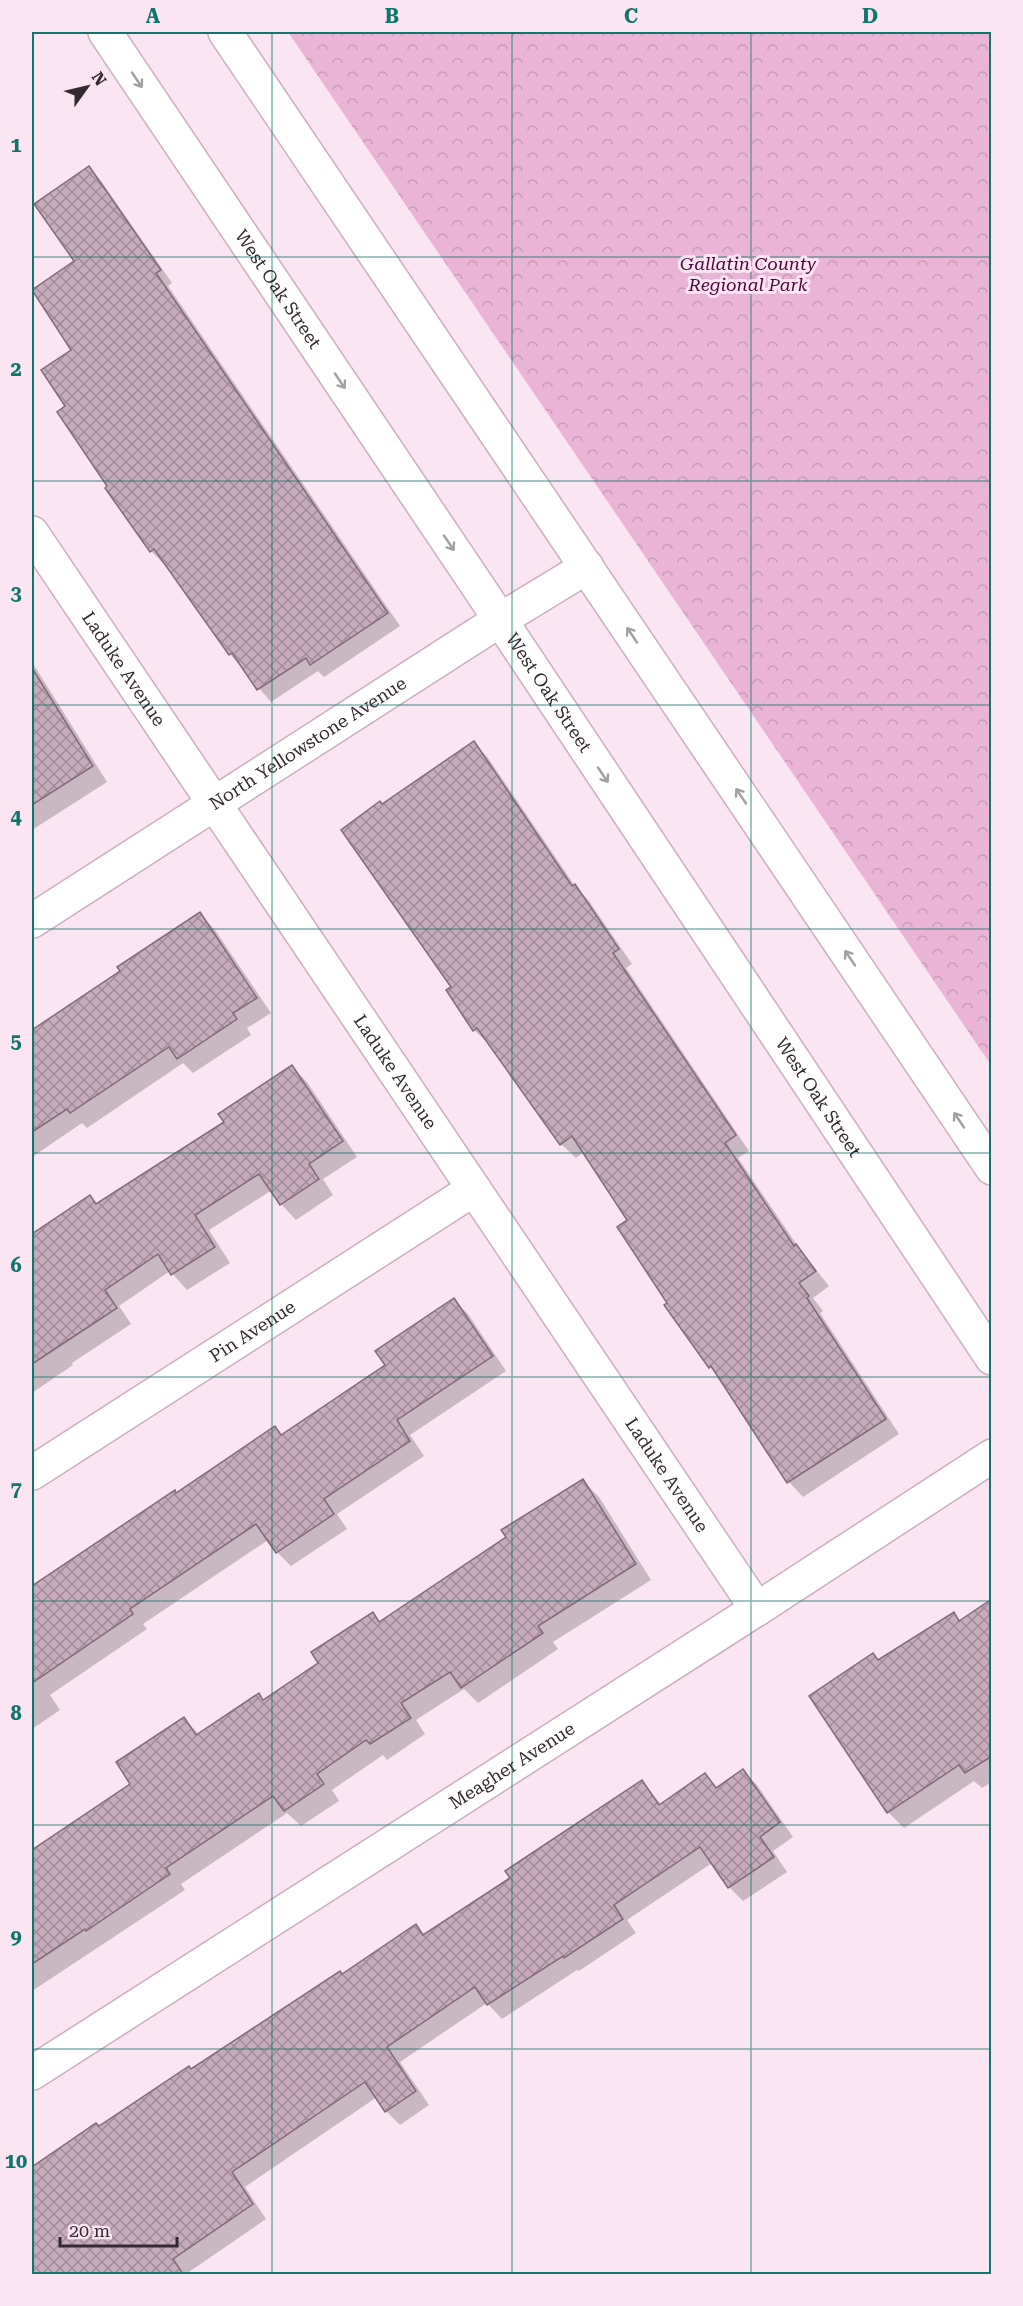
<svg xmlns="http://www.w3.org/2000/svg" width="1023" height="2306" viewBox="0 0 1023 2306" font-family="'Roboto Serif',serif">
<style>
.park{fill:url(#park-crowns)}
.shadow{fill:#0003}
.building{fill:url(#building-cross-hatch);stroke:#836a79;stroke-width:1.5}
.lines{fill:none;stroke-linecap:round;stroke-linejoin:round}
.minor-casing{stroke:#cbafc0;stroke-width:36}
.major-casing{stroke:#cbafc0;stroke-width:36}
.minor{stroke:#fff;stroke-width:33}
.major{stroke:#fff;stroke-width:33}
.oneway{stroke:#a49fa2}
.grid{fill:none;stroke:#0f766e;stroke-width:1.5;stroke-opacity:0.55}
.labels{text-anchor:middle;stroke-width:6;stroke-linejoin:round;paint-order:stroke}
.park-label{font-size:18px;font-style:italic;fill:#4e033c;stroke:#fce5f3}
.street-label{font-size:18px;fill:#342930;stroke:#fce5f3}
.neatline{fill:none;stroke:#0f766e;stroke-width:2}
.grid-label{font-size:20px;text-anchor:middle;font-weight:bold;fill:#0f766e}
</style>
<defs>
<pattern id="park-crowns" width="20" height="18" patternUnits="userSpaceOnUse" patternTransform="scale(1.5)"><rect width="20" height="18" fill="#eab4d6"/><path d="M2 6a3 3 0 1 1 6 0M12 15a3 3 0 1 1 6 0" fill="none" stroke="#c99bb8"/></pattern>
<pattern id="building-cross-hatch" width="8" height="8" patternUnits="userSpaceOnUse" patternTransform="scale(1.5)"><rect width="8" height="8" fill="#c7abbc"/><path d="M0 0l8 8M0 8l8-8" fill="none" stroke="#a28b99"/></pattern>
</defs>
<rect width="100%" height="100%" fill="#fce5f3"/>
<!-- park -->
<polygon class="park" points="288,32 991,32 991,1065"/>
<!-- shadow -->
<g class="shadow">
<polygon points="88,168 101,181 172,283 168,286 400,626 324,677 318,671 271,702 230,654 165,563 164,564 151,551 109,487 67,407 73,350 33,291 76,261"/>
<polygon points="32,662 107,782 32,830"/>
<polygon points="474,743 488,758 575,886 589,901 632,964 626,968 749,1151 738,1158 801,1251 829,1286 813,1298 823,1311 820,1313 899,1434 803,1497 789,1482 720,1377 710,1367 666,1306 669,1303 629,1221 584,1152 576,1158 561,1144 489,1044 474,1030 453,987 383,806"/>
<polygon points="200,914 215,930 271,1013 247,1028 251,1035 193,1073 183,1063 87,1128 82,1123 32,1157 32,1032 122,972"/>
<polygon points="292,1067 307,1082 357,1157 323,1179 333,1195 296,1220 281,1204 272,1190 209,1230 230,1263 187,1290 170,1271 119,1306 131,1324 72,1363 73,1365 32,1393 32,1236 90,1197 97,1205 226,1123"/>
<polygon points="454,1300 468,1314 506,1371 410,1435 424,1456 337,1514 347,1529 291,1566 277,1552 268,1540 143,1624 147,1629 50,1695 60,1710 32,1729 32,1588 174,1492 177,1495 275,1428 283,1436 387,1366"/>
<polygon points="583,1481 599,1497 651,1580 553,1642 558,1649 478,1703 464,1689 416,1720 425,1734 387,1760 383,1755 332,1790 339,1801 301,1826 287,1813 181,1884 185,1890 32,1991 32,1852 132,1784 183,1718 200,1735 259,1695 265,1701 320,1664 373,1614 381,1623 508,1538"/>
<polygon points="992,1601 992,1782 982,1788 974,1781 904,1828 888,1812 879,1661 953,1614 961,1621"/>
<polygon points="743,1771 757,1785 793,1837 773,1851 787,1872 743,1901 729,1887 712,1863 627,1920 636,1933 579,1971 577,1970 502,2019 487,2003 400,2062 429,2105 400,2125 386,2111 377,2097 245,2187 266,2219 186,2274 32,2274 32,2166 34,2164 36,2166 99,2128 343,1975 416,1926 425,1935 512,1878 642,1782 662,1805 705,1775 718,1788"/>
</g>
<!-- building -->
<g class="building">
<polygon points="89,166 161,270 156,273 388,613 310,665 306,658 257,690 232,653 229,655 154,549 150,552 105,488 107,486 57,412 65,406 41,370 71,350 32,290 74,261 34,204"/>
<polygon points="32,668 93,766 32,805"/>
<polygon points="474,741 572,886 575,884 619,949 613,953 736,1135 725,1143 794,1246 796,1244 816,1271 799,1283 809,1296 807,1298 886,1419 787,1483 711,1366 709,1368 664,1305 667,1303 617,1227 627,1220 572,1136 560,1145 477,1028 473,1031 446,990 451,987 341,830 380,801 382,804"/>
<polygon points="200,912 257,998 233,1013 237,1019 177,1059 169,1047 70,1113 67,1109 32,1132 32,1030 120,971 117,967"/>
<polygon points="292,1065 343,1141 309,1164 319,1179 280,1205 259,1174 195,1215 215,1247 171,1275 158,1254 105,1290 117,1308 32,1364 32,1234 90,1195 96,1204 224,1122 218,1114"/>
<polygon points="454,1298 493,1356 397,1420 410,1441 324,1499 334,1514 276,1553 256,1524 130,1609 133,1614 32,1683 32,1586 175,1490 176,1493 275,1426 281,1435 385,1365 375,1351"/>
<polygon points="583,1479 636,1564 538,1626 543,1633 461,1688 450,1672 401,1703 411,1718 370,1744 366,1740 317,1774 324,1784 284,1811 273,1796 166,1868 170,1874 86,1931 85,1929 32,1964 32,1850 130,1784 116,1762 184,1717 196,1735 259,1693 263,1700 318,1663 311,1652 373,1612 379,1622 506,1537 501,1530"/>
<polygon points="992,1599 992,1756 965,1773 959,1765 887,1813 809,1696 873,1653 878,1660 954,1612 959,1621"/>
<polygon points="743,1769 780,1822 760,1837 774,1857 728,1888 700,1847 614,1905 623,1919 564,1958 563,1956 487,2005 475,1987 387,2047 416,2091 385,2112 365,2082 232,2172 253,2204 173,2259 183,2274 32,2274 32,2167 96,2123 99,2126 189,2066 191,2069 340,1971 342,1974 416,1924 423,1935 510,1878 505,1871 642,1780 659,1805 705,1773 716,1788"/>
</g>
<g class="lines">
<defs>
<g id="minor">
<path id="s1" d="M 32,533 L 757,1609"/>
<path id="s2" d="M 32,921 L 500,620 L 587,567"/>
<path id="s3" d="M 32,1473 L 474,1189"/>
<path id="s4" d="M 32,2073 L 757,1609 L 992,1456"/>
</g>
<g id="major">
<path id="s5" d="M 105,32 L 473,579 L 992,1358"/>
<polyline points="225,32 992,1168"/>
</g>
</defs>
<!-- minor casing -->
<use href="#minor" class="minor-casing"/>
<!-- major casing -->
<use href="#major" class="major-casing"/>
<!-- minor -->
<use href="#minor" class="minor"/>
<!-- major -->
<use href="#major" class="major"/>
</g>
<!-- one-way arrows -->
<defs><path id="oneway-shaft" d="M-6 0H5M1.5-3L5.5 0L1.5 3" fill="none" stroke-width="1.6" stroke-linecap="round" stroke-linejoin="round" transform="scale(1.5)"/></defs>
<g class="oneway">
<use href="#oneway-shaft" transform="translate(137 80) rotate(56)"/>
<use href="#oneway-shaft" transform="translate(340 381) rotate(56)"/>
<use href="#oneway-shaft" transform="translate(449 543) rotate(56)"/>
<use href="#oneway-shaft" transform="translate(632 635) rotate(-124)"/>
<use href="#oneway-shaft" transform="translate(603 775) rotate(56)"/>
<use href="#oneway-shaft" transform="translate(741 796) rotate(-124)"/>
<use href="#oneway-shaft" transform="translate(850 958) rotate(-124)"/>
<use href="#oneway-shaft" transform="translate(959 1120) rotate(-124)"/>
</g>
<!-- grid -->
<path class="grid" d="M 272,32 L 272,2274M 512,32 L 512,2274M 751,32 L 751,2274M 32,257 L 992,257M 32,481 L 992,481M 32,705 L 992,705M 32,929 L 992,929M 32,1153 L 992,1153M 32,1377 L 992,1377M 32,1601 L 992,1601M 32,1825 L 992,1825M 32,2049 L 992,2049"/>
<g class="labels">
<!-- park labels -->
<g class="park-label">
<text x="748" y="270">Gallatin County<tspan x="748" dy="21">Regional Park</tspan></text>
</g>
<!-- street labels -->
<g class="street-label">
<text dy="6" stroke="none"><textPath href="#s5" startOffset="310">West Oak Street</textPath></text>
<text dy="6" stroke="none"><textPath href="#s1" startOffset="164">Laduke Avenue</textPath></text>
<text dy="6" stroke="none"><textPath href="#s5" startOffset="796">West Oak Street</textPath></text>
<text dy="6" stroke="none"><textPath href="#s2" startOffset="328">North Yellowstone Avenue</textPath></text>
<text dy="6" stroke="none"><textPath href="#s1" startOffset="650">Laduke Avenue</textPath></text>
<text dy="6" stroke="none"><textPath href="#s5" startOffset="1282">West Oak Street</textPath></text>
<text dy="6" stroke="none"><textPath href="#s3" startOffset="262">Pin Avenue</textPath></text>
<text dy="6" stroke="none"><textPath href="#s1" startOffset="1136">Laduke Avenue</textPath></text>
<text dy="6" stroke="none"><textPath href="#s4" startOffset="570">Meagher Avenue</textPath></text>
</g>
</g>
<!-- border -->
<rect width="1023" height="2306" fill="none" stroke="#fce5f3" stroke-width="66"/>
<!-- north arrow -->
<g transform="translate(87 87) rotate(56)" stroke="#fce5f3" stroke-width="4.5" paint-order="stroke">
<path d="M0-4.5L10 22L0 15L-10 22Z" fill="#342930"/>
<text y="-9" font-size="16" font-weight="bold" text-anchor="middle" fill="#342930">N</text>
</g>
<!-- scale -->
<path d="M60 2237v9h117v-9" fill="none" stroke="#342930" stroke-width="3"/>
<text x="69" y="2237" font-size="18" fill="#342930" stroke="#fce5f3" stroke-width="4.5" paint-order="stroke">20 m</text>
<rect x="33" y="33" width="957" height="2240" class="neatline"/>
<g class="grid-label">
<text x="153" y="23">A</text>
<text x="392" y="23">B</text>
<text x="631" y="23">C</text>
<text x="870" y="23">D</text>
<text x="16" y="152">1</text>
<text x="16" y="376">2</text>
<text x="16" y="600">3</text>
<text x="16" y="824">4</text>
<text x="16" y="1048">5</text>
<text x="16" y="1272">6</text>
<text x="16" y="1496">7</text>
<text x="16" y="1720">8</text>
<text x="16" y="1944">9</text>
<text x="16" y="2168">10</text>
</g>
</svg>
